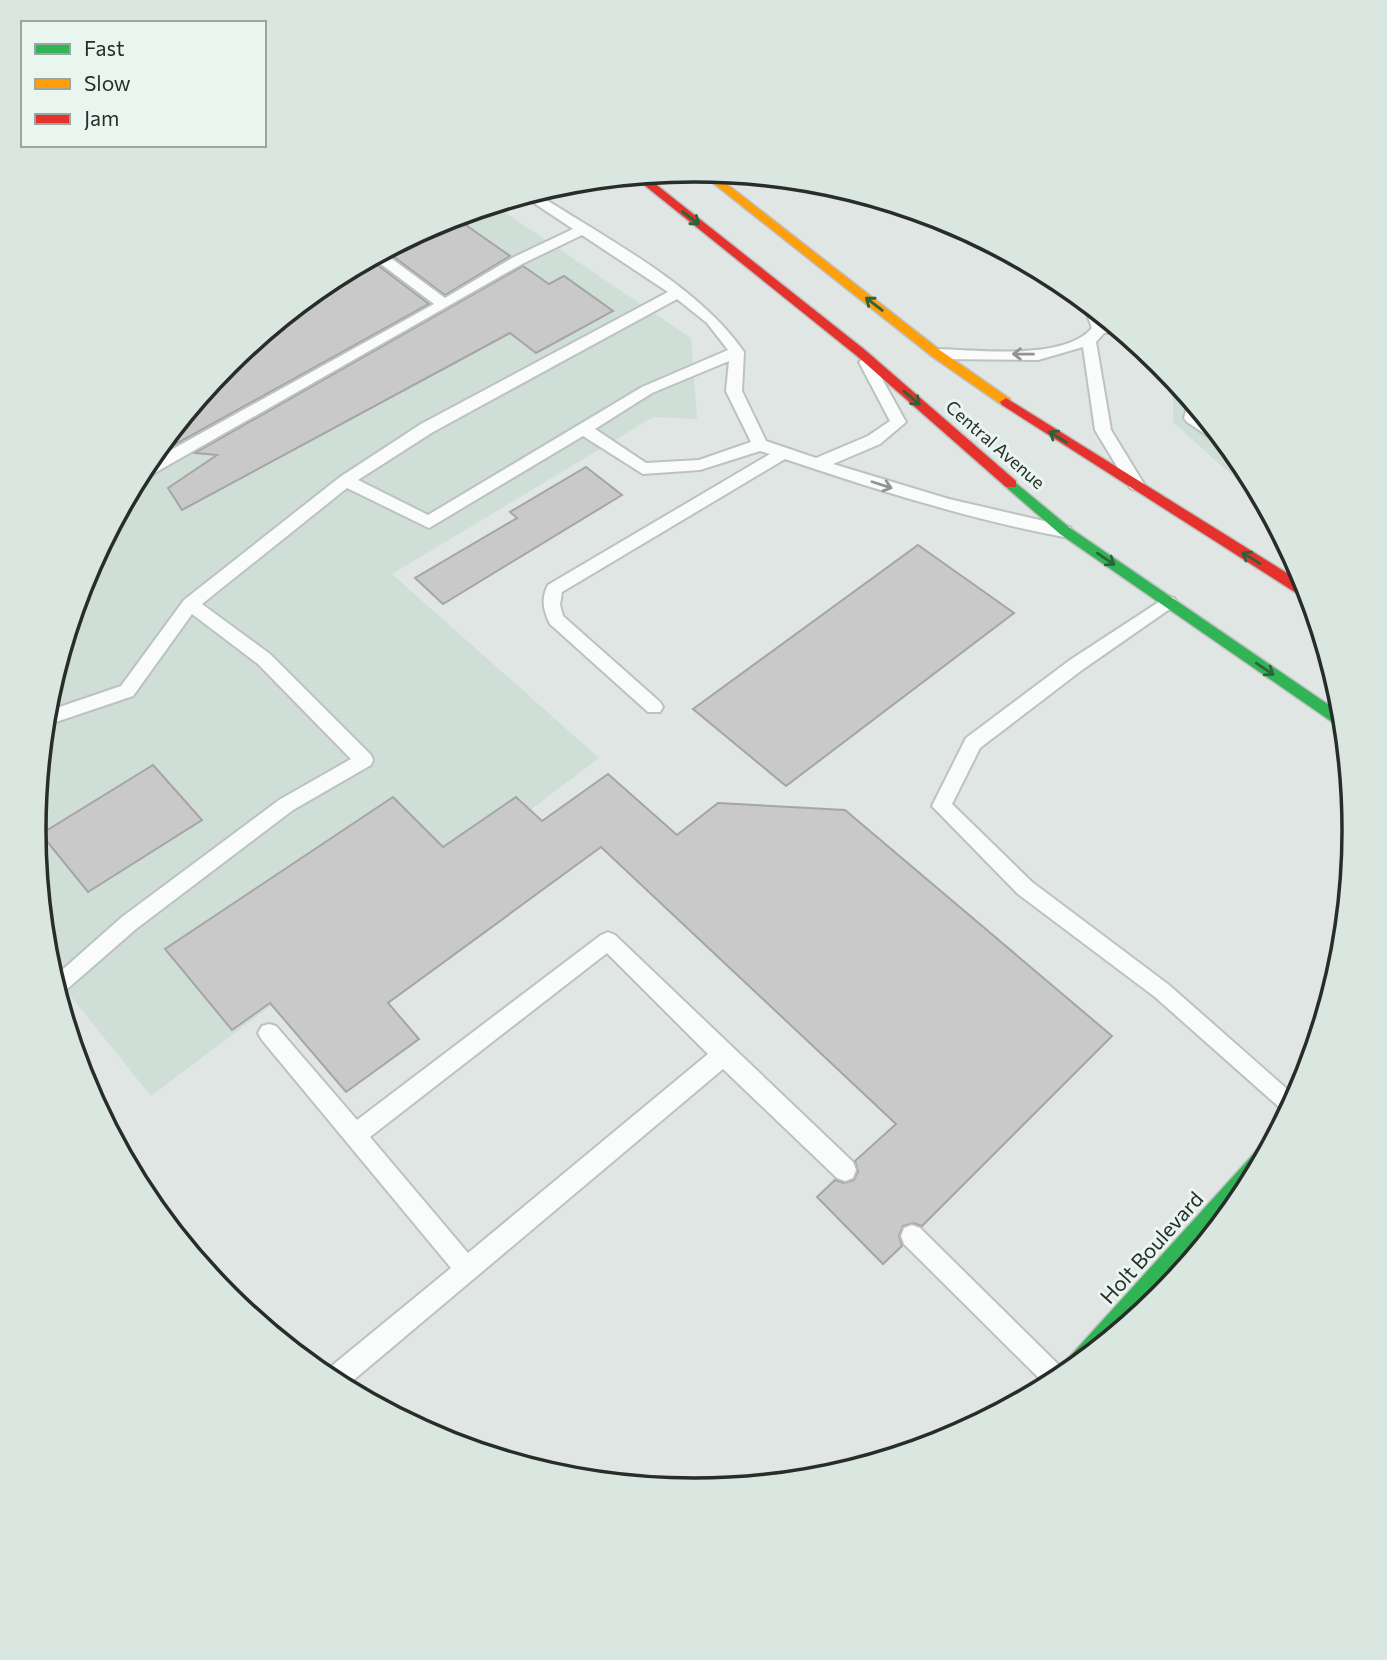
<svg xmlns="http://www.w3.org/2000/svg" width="1387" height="1660" viewBox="0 0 1387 1660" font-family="Commissioner,sans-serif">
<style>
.built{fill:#cfded7}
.building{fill:#c8c9c8;stroke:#a5a6a4;stroke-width:2}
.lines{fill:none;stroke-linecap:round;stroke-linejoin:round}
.lane-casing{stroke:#bdc2c0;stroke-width:4}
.fast-casing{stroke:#bdc0be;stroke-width:3}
.slow-casing{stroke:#bdc0be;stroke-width:3}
.jam-casing{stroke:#bdc0be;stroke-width:3}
.lane{fill:#fafbfb;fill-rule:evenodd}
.fast{fill:#30b455;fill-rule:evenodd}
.slow{fill:#ff9f0a;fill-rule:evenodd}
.jam{fill:#e5322d;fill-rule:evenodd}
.oneway{stroke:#2b633b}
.oneway2{stroke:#919492}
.labels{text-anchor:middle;stroke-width:6;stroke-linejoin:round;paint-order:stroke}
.street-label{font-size:18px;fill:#282d2a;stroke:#e9f6f0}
.near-street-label{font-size:21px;fill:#282d2a;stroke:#e9f6f0}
.rim{fill:none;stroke:#282d2a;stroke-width:3.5}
</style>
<rect width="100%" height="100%" fill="#dfe6e3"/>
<!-- built -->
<g class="built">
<polygon points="492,204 691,338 697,419 653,417 392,574 599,758 151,1096 49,969 46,958 33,830 46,701 84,577 145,463 227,363 327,281 441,220"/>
<polygon points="1173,379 1243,464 1265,505 1173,422"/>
</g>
<!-- building -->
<g class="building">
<polygon points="453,216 510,256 445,295 390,254 387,249"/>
<polygon points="372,257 375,263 429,304 165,450 156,449 227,363 327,281"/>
<polygon points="523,266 549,284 564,276 613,311 536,353 510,333 182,510 168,488 217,455 195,453"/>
<polygon points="586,467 622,495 443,604 415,578 517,518 510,512"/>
<polygon points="918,545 1014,613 786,786 693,709"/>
<polygon points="153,765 202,820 88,892 41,834"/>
<polygon points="608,774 677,835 718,803 845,810 1112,1036 922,1226 913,1223 903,1226 899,1235 902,1246 883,1264 817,1197 835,1180 844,1183 854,1180 858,1171 855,1161 896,1124 601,847 388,1003 419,1039 346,1092 270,1003 232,1030 165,949 393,797 443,847 516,797 542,821"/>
</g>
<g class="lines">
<defs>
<g id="lane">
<path d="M 534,192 C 603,237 697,284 744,352 L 742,391 L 766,441 L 816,458 L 868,436 L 890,421 L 859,362 L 866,357 L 871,359 L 906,422 L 880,444 L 833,464 L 949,499 L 1070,527 L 1072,531 L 1070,535 L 1064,537 C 969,519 877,490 785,459 L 562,592 L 560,605 L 563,616 L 660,702 L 663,707 L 660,712 L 648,712 L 550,624 C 543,610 541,598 548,585 L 770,454 L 760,451 L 700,470 L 643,474 L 583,436 L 429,528 L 347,488 L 202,604 L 270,654 L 371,755 L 373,760 L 371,765 L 293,810 L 136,929 L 58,997 L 52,979 L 122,917 L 279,800 L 351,759 L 258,664 L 192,614 L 133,696 L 44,726 L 45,712 L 121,686 L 184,600 L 340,477 L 421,424 L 668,292 L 582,235 L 522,264 L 144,479 L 136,480 L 144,465 L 434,304 L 377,261 L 374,256 L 385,250 L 388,256 L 445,298 L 512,258 L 573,229 L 522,195 ZM 677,299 L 707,323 L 728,350 L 642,387 L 428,515 L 358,480 L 433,432 ZM 729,361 L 726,391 L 751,442 L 699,460 L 646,463 L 595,429 L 652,393 Z"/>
<polygon points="926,214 947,220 990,244 980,244 926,219"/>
<path d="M 1087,303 L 1102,315 L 1106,324 L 1113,324 L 1123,333 L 1104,333 L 1096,342 L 1111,430 L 1144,484 L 1136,490 L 1130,488 L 1095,430 L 1083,347 L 1038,360 L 937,359 L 930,354 L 937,349 C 978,350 1064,361 1092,328 L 1084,306 Z"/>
<polygon points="1189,400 1191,400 1201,412 1200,416 1208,421 1224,440 1214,440 1187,422 1184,418"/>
<polygon points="1168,596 1174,598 1177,602 1174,606 1082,670 980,748 952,804 1032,882 1169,985 1296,1097 1287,1114 1155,997 1018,894 932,806 966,738 1070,660"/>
<path d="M 608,932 L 615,935 L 853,1162 L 856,1170 L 853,1178 L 845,1181 L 837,1178 L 723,1069 L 344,1388 L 326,1379 L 323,1373 L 451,1268 L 262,1040 L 258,1033 L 262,1026 L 269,1024 L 276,1026 L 357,1120 L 601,935 ZM 607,953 L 708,1054 L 468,1253 L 370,1137 Z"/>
<polygon points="912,1225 920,1228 1067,1373 1047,1386 904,1244 901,1236 904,1228"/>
</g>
<g id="fast">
<polygon points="1011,479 1070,528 1342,714 1344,728 1338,726 1060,534 1006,487 1004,484"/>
<polygon points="1265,1145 1269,1147 1248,1186 1119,1331 1063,1377 1060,1371 1063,1364 1259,1148"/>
</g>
<polygon id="slow" points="698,171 710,171 941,351 1010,399 1010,405 1002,405 933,357"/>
<g id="jam">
<polygon points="644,175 865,350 1016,481 1016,487 1006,487 857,356 633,176"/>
<polygon points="1006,398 1306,585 1310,599 1304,598 1002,405 1000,402"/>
</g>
</defs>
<!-- lane casing -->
<use href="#lane" class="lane-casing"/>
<!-- fast casing -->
<use href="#fast" class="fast-casing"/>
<!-- slow casing -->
<use href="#slow" class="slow-casing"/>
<!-- jam casing -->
<use href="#jam" class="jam-casing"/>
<!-- lane -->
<use href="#lane" class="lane"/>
<!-- fast -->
<use href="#fast" class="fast"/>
<!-- slow -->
<use href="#slow" class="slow"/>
<!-- jam -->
<use href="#jam" class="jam"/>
</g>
<!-- one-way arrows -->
<defs><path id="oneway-shaft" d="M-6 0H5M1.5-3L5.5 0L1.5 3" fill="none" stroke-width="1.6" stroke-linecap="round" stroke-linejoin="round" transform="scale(1.75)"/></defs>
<g class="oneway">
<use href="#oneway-shaft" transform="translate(691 218) rotate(38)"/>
<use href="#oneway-shaft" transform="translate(874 304) rotate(-142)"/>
<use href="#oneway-shaft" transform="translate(912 398) rotate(41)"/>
<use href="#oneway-shaft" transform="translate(1058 437) rotate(-148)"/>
<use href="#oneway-shaft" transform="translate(1251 558) rotate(-148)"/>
<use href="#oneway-shaft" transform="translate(1106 559) rotate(34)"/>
<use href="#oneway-shaft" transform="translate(1265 669) rotate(34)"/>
</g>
<g class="oneway2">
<use href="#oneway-shaft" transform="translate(1023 354) rotate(-179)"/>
<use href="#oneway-shaft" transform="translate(882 485) rotate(18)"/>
</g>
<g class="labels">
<!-- street labels -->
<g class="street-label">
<text transform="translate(995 445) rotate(41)" y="6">Central Avenue</text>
</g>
<!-- near-street labels -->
<g class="near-street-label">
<text transform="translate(1152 1248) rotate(-48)" y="7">Holt Boulevard</text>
</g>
</g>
<!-- crop -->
<path d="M0 0H1387V1660H0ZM46 830a648 648 0 1 1 1296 0a648 648 0 1 1-1296 0Z" fill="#dae6e0" fill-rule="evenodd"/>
<path class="rim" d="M46 830a648 648 0 1 1 1296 0a648 648 0 1 1-1296 0Z"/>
<!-- legend -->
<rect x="21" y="21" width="245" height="126" fill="#e9f6f0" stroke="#9ca6a1" stroke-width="2"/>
<rect x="35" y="44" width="35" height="10" fill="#30b455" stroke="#9ca6a1" stroke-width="2"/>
<text x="84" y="56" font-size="21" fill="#282d2a">Fast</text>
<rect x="35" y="79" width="35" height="10" fill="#ff9f0a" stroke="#9ca6a1" stroke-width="2"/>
<text x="84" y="91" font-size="21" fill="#282d2a">Slow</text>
<rect x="35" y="114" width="35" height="10" fill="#e5322d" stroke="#9ca6a1" stroke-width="2"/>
<text x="84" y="126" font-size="21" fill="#282d2a">Jam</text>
</svg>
